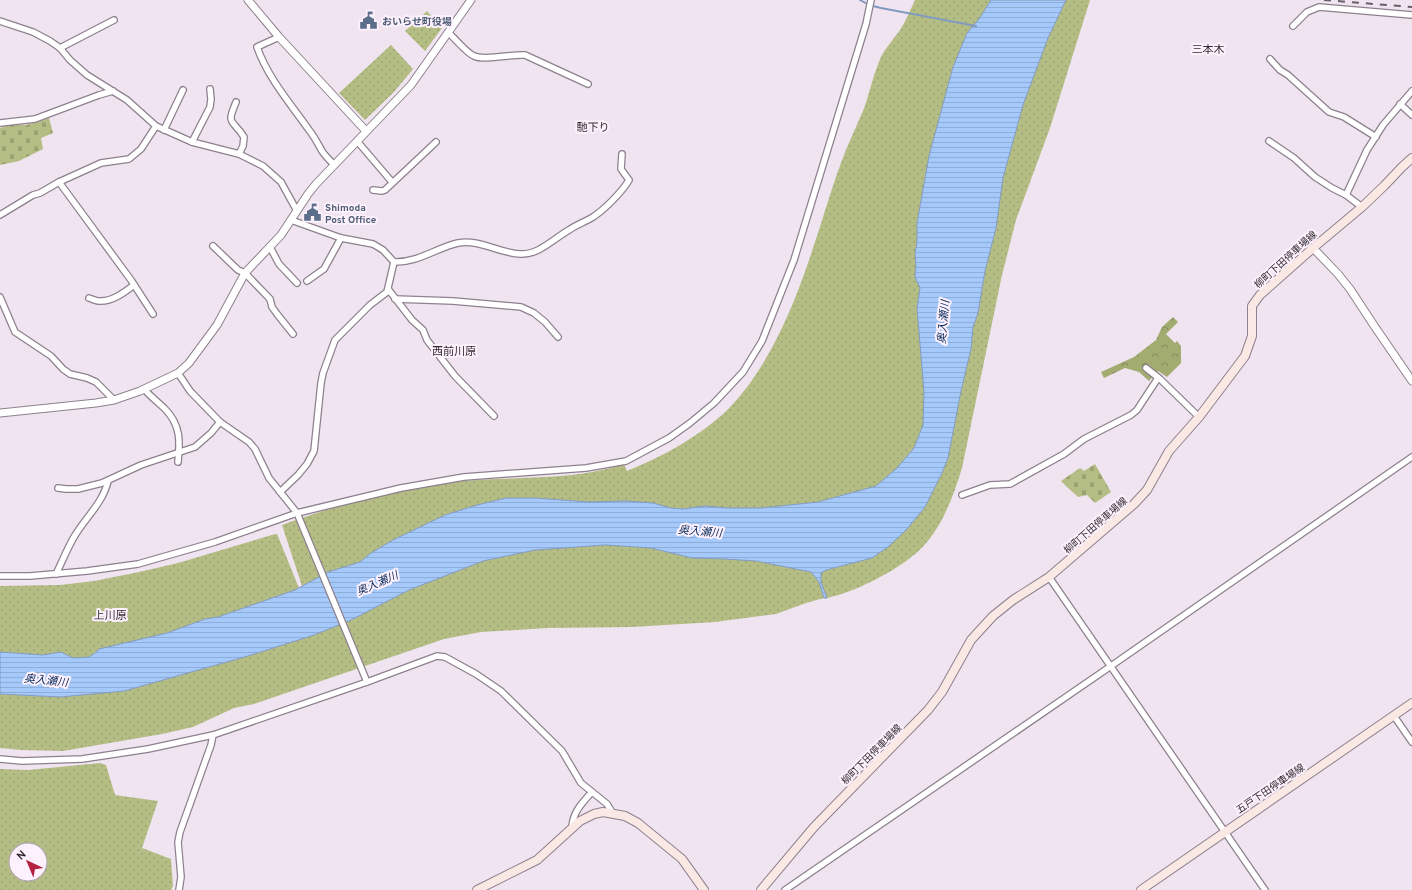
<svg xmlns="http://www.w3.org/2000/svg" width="1412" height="890" viewBox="0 0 1412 890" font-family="Overpass,'Noto Sans JP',sans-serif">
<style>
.grass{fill:url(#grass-dots);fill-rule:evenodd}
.forest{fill:url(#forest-crowns)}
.cemetery{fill:url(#cemetery-stones)}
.water{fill:url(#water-rules);stroke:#829abe}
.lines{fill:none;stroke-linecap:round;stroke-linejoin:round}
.stream{stroke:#829abe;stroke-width:2}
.minor-casing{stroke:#8d818d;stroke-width:8}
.tertiary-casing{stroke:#8d818d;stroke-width:9}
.secondary-casing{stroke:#8d818d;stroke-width:10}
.minor{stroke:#fff;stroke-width:5.5}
.tertiary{stroke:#fff;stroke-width:7}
.secondary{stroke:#fae8e5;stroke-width:8}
.rail{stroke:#676067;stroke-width:2;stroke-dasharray:7 7;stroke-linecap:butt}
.labels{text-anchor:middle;stroke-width:4;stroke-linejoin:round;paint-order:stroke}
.service-label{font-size:10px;font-weight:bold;fill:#4e5e75;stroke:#fef1fe;text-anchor:start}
.street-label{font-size:10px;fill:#312c31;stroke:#fef1fe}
.neighbourhood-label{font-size:11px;fill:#312c31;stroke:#fef1fe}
.water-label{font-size:11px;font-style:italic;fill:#0a2c58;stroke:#fef1fe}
</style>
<defs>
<pattern id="grass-dots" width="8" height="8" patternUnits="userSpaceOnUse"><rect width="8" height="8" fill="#b4be84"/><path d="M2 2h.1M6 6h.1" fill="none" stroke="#9ba372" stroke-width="1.8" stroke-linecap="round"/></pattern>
<pattern id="forest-crowns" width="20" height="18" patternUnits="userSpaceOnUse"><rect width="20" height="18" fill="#a2ac71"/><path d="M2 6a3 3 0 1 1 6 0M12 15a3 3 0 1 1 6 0" fill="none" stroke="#858c5d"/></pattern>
<pattern id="cemetery-stones" width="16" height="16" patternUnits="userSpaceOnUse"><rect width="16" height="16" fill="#b4be84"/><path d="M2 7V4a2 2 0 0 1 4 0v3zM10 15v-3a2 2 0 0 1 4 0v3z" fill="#9ba372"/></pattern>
<pattern id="water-rules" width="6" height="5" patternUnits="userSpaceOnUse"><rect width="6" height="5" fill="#a5c9fa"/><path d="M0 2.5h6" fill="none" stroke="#8eadd7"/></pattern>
</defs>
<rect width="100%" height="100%" fill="#f0e4f1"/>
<!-- grass -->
<g class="grass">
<path d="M 915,0 L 991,0 L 979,19 L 967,33 L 953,67 L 929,156 L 917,223 L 917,241 L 915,254 L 916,266 L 915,277 L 920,288 L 917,308 L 924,392 L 923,425 L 914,448 L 897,468 L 876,486 L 818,502 L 761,508 L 727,508 L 705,506 L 683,509 L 671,508 L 653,503 L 589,502 L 535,498 L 506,498 L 477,505 L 445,515 L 393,540 L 371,553 L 360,562 L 328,572 L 302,586 L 282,525 C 336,505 395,489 452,482 C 499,477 546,480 592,472 C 603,470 614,467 624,464 L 627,471 C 661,457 695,439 723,414 C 767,373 795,304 813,248 C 824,216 833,182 846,150 C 852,135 859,121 865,106 C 870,90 874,73 881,57 C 886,47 894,39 900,30 C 906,21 910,10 915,0 Z"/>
<path d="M 1066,0 L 1090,0 L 1050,128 L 1016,220 L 1002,275 L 962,468 C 954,494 944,522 927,542 C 911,562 874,582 850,591 C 843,594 834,596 827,598 L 821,582 L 821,573 L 826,570 L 872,558 L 907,529 L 925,507 L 942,473 L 948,458 L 961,391 L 971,349 L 973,327 L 978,313 L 985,271 L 996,228 L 1003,178 L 1023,105 L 1048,38 Z"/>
<polygon points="427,11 442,28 425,51 405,31"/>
<polygon points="391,45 413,69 394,92 365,120 339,93"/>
<polygon points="275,534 277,534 299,588 295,590 218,617 205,619 167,633 100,649 95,653 89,657 73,658 61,652 43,655 0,652 0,586 60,585 94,581 139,572 178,563"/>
<polygon points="605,545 651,548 692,558 725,559 756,561 811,572 819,582 824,598 806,603 776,614 715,622 632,627 548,628 481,632 444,639 254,704 234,708 193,727 162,734 63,751 21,750 0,748 0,694 60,697 124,691 248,656 314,635 351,620 409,590 483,561 535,550"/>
<path d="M 100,763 L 106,765 L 115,795 L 158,801 L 142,848 L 171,859 L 173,886 L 171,890 L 0,890 L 0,769 L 28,770 ZM 16,850 L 40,850 L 40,874 L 16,874 Z"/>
</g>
<!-- forest -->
<polygon class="forest" points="1173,317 1178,322 1166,334 1175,343 1177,341 1181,346 1181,363 1167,377 1158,371 1149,381 1139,372 1125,368 1104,378 1101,372 1134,357 1156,340 1162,327"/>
<!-- cemetery -->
<g class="cemetery">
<polygon points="49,118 53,133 41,138 43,149 19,161 0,165 0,128 12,124 26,125"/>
<polygon points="1095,464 1111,492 1095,503 1087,495 1078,497 1067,487 1061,481 1080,468 1084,471"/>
</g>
<!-- water -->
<polygon class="water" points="991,0 1066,0 1048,38 1023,105 1003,178 996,228 985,271 978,313 973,327 971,349 961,391 948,458 942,473 925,507 907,529 888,547 872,558 826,570 821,573 821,582 827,598 824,598 819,582 811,572 756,561 725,559 692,558 651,548 605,545 535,550 483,561 409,590 351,620 314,635 248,656 124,691 60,697 0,694 0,652 43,655 61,652 73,658 89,657 95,653 99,649 167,633 205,619 218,617 295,590 328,572 360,562 371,553 393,540 445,515 477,505 506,498 535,498 589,502 626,501 653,503 671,508 683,509 705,506 727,508 761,508 818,502 876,486 897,468 914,448 923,425 924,392 917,308 920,288 915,277 916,266 915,254 917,241 917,223 929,156 953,67 967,33 979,19"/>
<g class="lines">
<!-- stream -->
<polyline class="stream" points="860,0 869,5 881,8 976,26"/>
<defs>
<g id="minor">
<polyline points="0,21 33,32 50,41 60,48 70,60 87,75 127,100 156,126 192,142 239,154 263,166 281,182 297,211"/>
<polyline points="1293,26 1307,12 1319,7 1412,15"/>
<path d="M 449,33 C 454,38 468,54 474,56 C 485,61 511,54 525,55 L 588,84"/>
<path d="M 279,37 L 257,47 C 268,78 290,103 309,130 C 314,136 318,144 322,151 C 325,156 330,160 334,165"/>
<polyline points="60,48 114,20"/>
<polyline points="1270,59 1280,70 1288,75 1329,112 1344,117 1376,137"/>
<path d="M 236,102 C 226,126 232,118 244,137 L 243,146 L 239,154"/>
<polyline points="1400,104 1412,115"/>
<polyline points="0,123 35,119 99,95 113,91"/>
<polyline points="164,130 183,90"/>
<polyline points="357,141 392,182"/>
<polyline points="1269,141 1294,158 1315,177 1332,188 1346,195 1362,207"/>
<polyline points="192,142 210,107 211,99 210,89"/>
<polyline points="59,182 131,280 153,314"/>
<polyline points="373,190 382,191 385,190 436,142"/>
<polyline points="1346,195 1367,150 1383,125 1412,91"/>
<polyline points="0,215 33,195 40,193 59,182 101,163 129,159 141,149 156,126"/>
<path d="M 291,220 L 341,238 L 373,244 L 383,250 L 394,262 C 417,263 436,248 458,243 C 479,239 499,253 520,254 C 539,255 553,239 569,230 C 576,225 585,222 593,217 C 605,209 622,192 629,180 L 621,169 L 622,154"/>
<polyline points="213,246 238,270 245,273 270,299 272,307 277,314 293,334"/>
<polyline points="270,247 279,264 297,283"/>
<polyline points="307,281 324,269 341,238"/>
<polyline points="388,289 412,320 423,330 427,340 455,376 494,416"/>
<polyline points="0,297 15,332 51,356 63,369 70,374 87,378 96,382 114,400"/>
<path d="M 89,298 C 92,299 96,301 99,301 C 112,302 125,292 134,285"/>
<polyline points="395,299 453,301 521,307 534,313 545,322 558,337"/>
<polyline points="1146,368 1160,379 1199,417"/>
<polyline points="178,373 190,391 220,422 249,442 255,449 269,478 297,513 367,682"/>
<path d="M 144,389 C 151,397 158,402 165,409 C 181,425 180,442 178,462"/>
<polyline points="58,488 66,489 78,489 102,483 141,465 195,447 211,433 220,422"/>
<polyline points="280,492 298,475 307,464 314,451 321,383 323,373 335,340 370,305 387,292 394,262"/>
<polyline points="962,495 990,485 1010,484 1064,454 1084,439 1131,415 1137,410 1158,378"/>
<path d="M 56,574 C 62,562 67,549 74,537 C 85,518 103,503 108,481"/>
<polyline points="0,576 30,576 87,571 138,564 215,542 297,513 401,488 464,477 586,468 626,461 669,438 690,423 714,403 743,372 762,341 794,260 866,24 871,0"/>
<polyline points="1049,577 1265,890"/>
<polyline points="1394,716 1412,742"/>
<polyline points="0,759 22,761 82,759 148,749 213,735 367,682 437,656 445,657 476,674 501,691 562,751 581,783 607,804 613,814"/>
<path d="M 572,827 C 573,812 582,803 592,792"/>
<polyline points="179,890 181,877 178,842 180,832 211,745 213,735"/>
<polyline points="785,890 1111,666 1412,457"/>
</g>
<g id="tertiary">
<polyline points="248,0 279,37 366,131"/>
<polyline points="1313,248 1338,274 1350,289 1375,327 1412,381"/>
<polyline points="0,413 96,403 114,400 140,391 178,373 189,363 217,325 245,273 281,235 308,194 316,184 411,85 471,0"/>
</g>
<g id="secondary">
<polyline points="477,890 537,860 580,821 594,814 603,812 625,816 638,823 682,859 704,890"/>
<polyline points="761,890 814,827 928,710 942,692 971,640 993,616 1013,600 1049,577 1134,504 1147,490 1169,451 1199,417 1245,356 1252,336 1252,306 1260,295 1313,248 1362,207 1384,186 1402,167 1412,158"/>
<polyline points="1141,890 1412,703"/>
</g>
</defs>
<!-- minor casing -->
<use href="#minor" class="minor-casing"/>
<!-- tertiary casing -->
<use href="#tertiary" class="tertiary-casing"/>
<!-- secondary casing -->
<use href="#secondary" class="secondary-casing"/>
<!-- minor -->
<use href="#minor" class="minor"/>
<!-- tertiary -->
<use href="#tertiary" class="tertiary"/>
<!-- secondary -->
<use href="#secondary" class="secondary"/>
<!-- rail -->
<polyline class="rail" points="1324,0 1412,7"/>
</g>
<!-- icons -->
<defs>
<symbol id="civic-bare" viewBox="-9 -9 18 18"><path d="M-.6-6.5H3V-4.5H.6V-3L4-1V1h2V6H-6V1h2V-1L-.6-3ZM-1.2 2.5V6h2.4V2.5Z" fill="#5c6f8a" stroke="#fef1fe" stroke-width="2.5" paint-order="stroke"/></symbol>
</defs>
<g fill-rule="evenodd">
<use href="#civic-bare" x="356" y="8" width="25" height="25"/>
<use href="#civic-bare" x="300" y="200" width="25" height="25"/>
</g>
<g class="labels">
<!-- service labels -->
<g class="service-label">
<text x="382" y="25">おいらせ町役場</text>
<text x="325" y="211">Shimoda<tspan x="325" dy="12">Post Office</tspan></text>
</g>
<!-- street labels -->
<g class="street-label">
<text transform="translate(1285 259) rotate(-42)" y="4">柳町下田停車場線</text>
<text transform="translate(1095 525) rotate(-41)" y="4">柳町下田停車場線</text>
<text transform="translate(871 754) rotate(-45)" y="4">柳町下田停車場線</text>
<text transform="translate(1270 788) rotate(-34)" y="4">五戸下田停車場線</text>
</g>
<!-- neighbourhood labels -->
<g class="neighbourhood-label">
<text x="1208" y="53">三本木</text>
<text x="593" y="131">馳下り</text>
<text x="454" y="355">西前川原</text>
<text x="110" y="619">上川原</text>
</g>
<!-- water labels -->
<g class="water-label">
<text transform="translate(943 322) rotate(-85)" y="4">奥入瀬川</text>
<text transform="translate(700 531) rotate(5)" y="4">奥入瀬川</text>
<text transform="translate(377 583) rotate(-24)" y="4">奥入瀬川</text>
<text transform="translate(46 680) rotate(6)" y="4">奥入瀬川</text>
</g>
</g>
<!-- north arrow -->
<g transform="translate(28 862) rotate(316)"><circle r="19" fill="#fef1fe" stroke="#aca2ac"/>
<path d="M0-3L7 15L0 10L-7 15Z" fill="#b52241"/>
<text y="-6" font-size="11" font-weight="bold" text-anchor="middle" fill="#312c31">N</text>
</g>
</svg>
